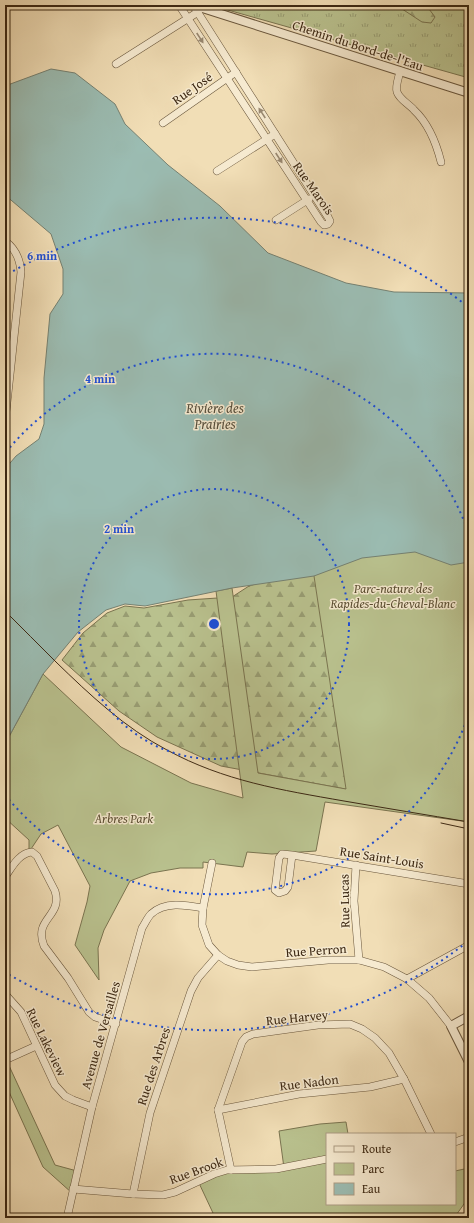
<svg xmlns="http://www.w3.org/2000/svg" width="474" height="1223" viewBox="0 0 474 1223" font-family="'Gentium Book Plus',serif">
<style>
.grass{fill:url(#grass-tufts);stroke:#7a7450}
.forest{fill:url(#forest-firs);stroke:#7a7450}
.park{fill:#b9c18e;stroke:#7a7450}
.water{fill:#9bbcb2;stroke:#758172}
.lines{fill:none;stroke-linecap:round;stroke-linejoin:round}
.minor-casing{stroke:#69563c;stroke-width:8}
.tertiary-casing{stroke:#69563c;stroke-width:10}
.minor{stroke:#f6ead0;stroke-width:7}
.tertiary{stroke:#f6ead0;stroke-width:8}
.tram{stroke:#3c2813;stroke-width:1}
.oneway{fill:#998972}
.ring{fill:none;stroke:#1d4ed8;stroke-width:2;stroke-dasharray:2 4}
.labels{text-anchor:middle;stroke-width:3;stroke-linejoin:round;paint-order:stroke}
.street-label{font-size:13px;fill:#3c2813;stroke:#f6ead0}
.park-label{font-size:13px;font-style:italic;fill:#5b4e32;stroke:#f6ead0}
.water-label{font-size:14px;font-style:italic;fill:#544d3b;stroke:#f6ead0}
.centre{fill:#1d4ed8;stroke:#f6ead0;stroke-width:2}
.ring-label{font-size:12px;text-anchor:middle;font-weight:bold;fill:#1d4ed8;stroke:#f6ead0;stroke-width:3;stroke-linejoin:round;paint-order:stroke}
</style>
<defs>
<pattern id="grass-tufts" width="24" height="20" patternUnits="userSpaceOnUse"><rect width="24" height="20" fill="#b9c18e"/><path d="M3 7l-1-3M5 7V3M7 7l1-3M15 17l-1-3M17 17v-4M19 17l1-3" fill="none" stroke="#989d73"/></pattern>
<pattern id="forest-firs" width="22" height="20" patternUnits="userSpaceOnUse"><rect width="22" height="20" fill="#b9c18e"/><path d="M5 1l3.5 6h-7zM16 11l3.5 6h-7z" fill="#989d73"/></pattern>
</defs>
<rect width="100%" height="100%" fill="#f1deb6"/>
<filter id="stains"><feTurbulence type="fractalNoise" baseFrequency=".005" numOctaves="4"/><feColorMatrix values="0 0 0 0 .2 0 0 0 0 .09 0 0 0 0 .02 0 0 0 .5 -.17"/></filter>
<radialGradient id="worn" r=".72"><stop offset=".6" stop-color="#630" stop-opacity="0"/><stop offset="1" stop-color="#630" stop-opacity=".3"/></radialGradient>
<!-- grass -->
<polygon class="grass" points="210,5 467,5 469,8 469,78"/>
<!-- forest -->
<g class="forest">
<polygon points="396,5 426,5 435,17 431,23 422,22"/>
<polygon points="362,558 469,812 221,766 157,737 119,711 62,660 83,633 107,613 125,606 144,608 188,600 232,597 249,586 298,571"/>
</g>
<!-- park -->
<g class="park">
<polygon points="370,492 469,499 469,822 325,802 316,851 272,854 247,852 243,867 203,862 203,868 180,868 151,873 130,881 104,930 98,948 99,980 75,945 87,902 90,886 58,825 41,834 29,852 29,840 5,818 5,744 43,674 121,747 191,783 243,798 216,591 232,588 258,773 346,789 314,576"/>
<polygon points="5,1057 55,1165 77,1171 72,1193 43,1167 5,1083"/>
<polygon points="346,1122 348,1134 327,1134 327,1204 455,1204 455,1171 469,1168 469,1197 454,1218 201,1218 213,1213 198,1181 214,1174 284,1168 279,1131 320,1124"/>
</g>
<!-- water -->
<polygon class="water" points="51,69 75,73 115,104 125,124 168,165 220,206 268,253 346,283 394,292 469,293 469,562 451,565 415,552 362,558 314,576 232,588 145,606 125,604 106,610 78,632 43,674 5,744 5,469 16,456 39,439 44,424 44,378 50,314 63,294 63,269 51,234 5,195 5,86"/>
<g class="lines">
<defs>
<g id="minor">
<polyline points="179,5 321,222 324,225 328,224 330,221 328,217 193,5"/>
<polyline points="116,64 198,12"/>
<path d="M 400,71 C 399,77 395,86 397,92 C 400,100 409,104 414,110 C 429,124 436,142 441,162"/>
<polyline points="163,123 236,72"/>
<polyline points="217,171 275,134"/>
<polyline points="276,220 309,199"/>
<path d="M 5,241 C 16,249 20,259 21,272 L 5,421"/>
<polyline points="292,855 288,887 285,891 279,893 275,890 279,858 282,854 292,855 469,884"/>
<polyline points="212,863 203,908 202,925 209,945 218,955 227,961 238,965 252,967 328,960 359,960 384,967 407,979 429,998 451,1026"/>
<polyline points="356,865 354,901 359,960"/>
<path d="M 5,877 C 12,867 19,853 32,852 L 37,856 L 55,891 C 63,917 33,918 44,946 L 68,978 L 89,1012 L 95,1017 L 116,1024"/>
<polyline points="407,979 469,945"/>
<polyline points="5,994 21,1012 55,1085 65,1096 73,1100 92,1107"/>
<polyline points="5,1060 36,1046"/>
<polyline points="218,1110 299,1094 370,1087 404,1079"/>
<polyline points="455,1142 469,1137"/>
<polyline points="5,1164 5,1172"/>
<polyline points="231,1170 218,1110 242,1042 246,1037 253,1034 318,1025 350,1024 362,1029 375,1038 389,1053 404,1079 431,1134"/>
<polyline points="73,1189 133,1194 163,1195 175,1192 214,1174 227,1170 276,1169 327,1159"/>
<polyline points="133,1194 150,1113 191,991 198,978 218,955"/>
<path d="M 67,1218 L 92,1107 L 142,928 C 145,924 147,918 151,914 C 165,901 186,905 203,908"/>
</g>
<g id="tertiary">
<polyline points="193,5 469,93"/>
<polyline points="469,1016 451,1026 469,1062"/>
</g>
</defs>
<!-- minor casing -->
<use href="#minor" class="minor-casing"/>
<!-- tertiary casing -->
<use href="#tertiary" class="tertiary-casing"/>
<!-- minor -->
<use href="#minor" class="minor"/>
<!-- tertiary -->
<use href="#tertiary" class="tertiary"/>
<!-- tram -->
<g class="tram">
<path d="M 5,611 C 22,628 39,645 56,662 C 90,695 125,728 167,750 C 224,781 281,790 344,801 C 385,808 427,815 469,822"/>
<polyline points="441,823 469,829"/>
</g>
</g>
<!-- one-way arrows -->
<defs><path id="oneway-solid" d="M-6-.8H1V-3.2L6.5 0L1 3.2V.8H-6Z"/></defs>
<g class="oneway">
<use href="#oneway-solid" transform="translate(200 38) rotate(57)"/>
<use href="#oneway-solid" transform="translate(262 113) rotate(-123)"/>
<use href="#oneway-solid" transform="translate(279 158) rotate(57)"/>
</g>
<!-- distance rings -->
<g class="ring">
<circle cx="214" cy="624" r="135"/>
<path d="M469 714A270 270 0 0 1 6 796M6 452A270 270 0 0 1 469 534"/>
<path d="M467 942A406 406 0 0 1 8 974M8 274A406 406 0 0 1 467 306"/>
</g>
<g class="labels">
<!-- street labels -->
<g class="street-label">
<text transform="translate(358 45) rotate(18)" y="5">Chemin du Bord-de-l'Eau</text>
<text transform="translate(192 88) rotate(-35)" y="5">Rue José</text>
<text transform="translate(314 188) rotate(55)" y="5">Rue Marois</text>
<text transform="translate(382 857) rotate(9)" y="5">Rue Saint-Louis</text>
<text transform="translate(344 901) rotate(-91)" y="5">Rue Lucas</text>
<text transform="translate(316 950) rotate(-4)" y="5">Rue Perron</text>
<text transform="translate(297 1017) rotate(-6)" y="5">Rue Harvey</text>
<text transform="translate(100 1035) rotate(-74)" y="5">Avenue de Versailles</text>
<text transform="translate(47 1042) rotate(64)" y="5">Rue Lakeview</text>
<text transform="translate(153 1066) rotate(-72)" y="5">Rue des Arbres</text>
<text transform="translate(309 1082) rotate(-7)" y="5">Rue Nadon</text>
<text transform="translate(196 1170) rotate(-20)" y="5">Rue Brook</text>
</g>
<!-- park labels -->
<g class="park-label">
<text x="393" y="593">Parc-nature des<tspan x="393" dy="15">Rapides-du-Cheval-Blanc</tspan></text>
<text x="124" y="823">Arbres Park</text>
</g>
<!-- water labels -->
<g class="water-label">
<text x="215" y="413">Rivière des<tspan x="215" dy="16">Prairies</tspan></text>
</g>
</g>
<circle cx="214" cy="624" r="6" class="centre"/>
<g class="ring-label">
<text x="42" y="260">6 min</text>
<text x="100" y="383">4 min</text>
<text x="119" y="533">2 min</text>
</g>
<!-- margin -->
<rect width="474" height="1223" fill="none" stroke="#f1deb6" stroke-width="20"/>
<rect x="6" y="6" width="462" height="1211" fill="none" stroke="#3c2813" stroke-width="2"/>
<rect x="10" y="10" width="454" height="1203" fill="none" stroke="#3c2813"/>
<!-- legend -->
<rect x="326" y="1133" width="130" height="72" fill="#f6ead0" stroke="#ac9c84"/>
<rect x="334" y="1146" width="20" height="6" fill="#f6ead0" stroke="#ac9c84"/>
<text x="362" y="1153" font-size="12" fill="#3c2813">Route</text>
<rect x="334" y="1163" width="20" height="12" fill="#b9c18e" stroke="#ac9c84"/>
<text x="362" y="1173" font-size="12" fill="#3c2813">Parc</text>
<rect x="334" y="1183" width="20" height="12" fill="#9bbcb2" stroke="#ac9c84"/>
<text x="362" y="1193" font-size="12" fill="#3c2813">Eau</text>
<rect width="100%" height="100%" filter="url(#stains)"/>
<rect width="100%" height="100%" fill="url(#worn)"/>
</svg>
